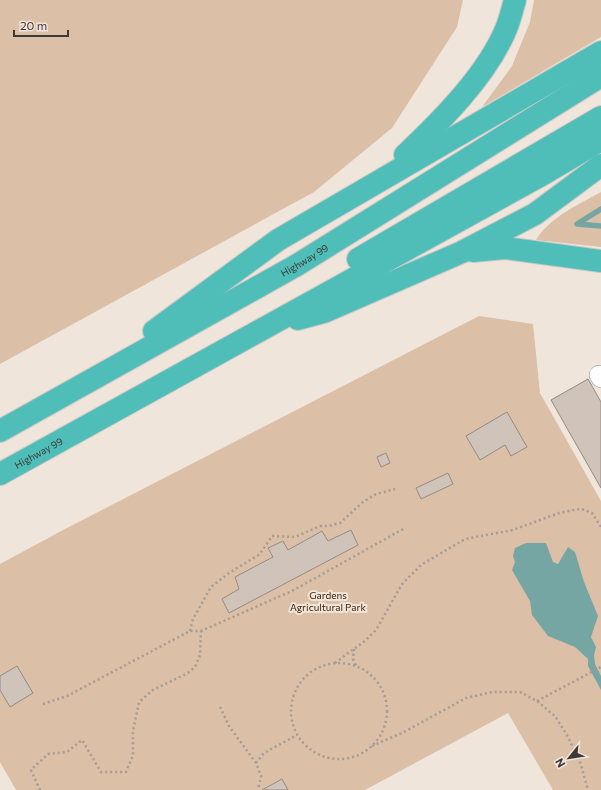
<svg xmlns="http://www.w3.org/2000/svg" width="601" height="790" viewBox="0 0 601 790" font-family="Commissioner,sans-serif">
<style>
.green{fill:#dcbfa7}
.water{fill:#76a6a3}
.lines{fill:none;stroke-linecap:round;stroke-linejoin:round}
.stream{stroke:#76a6a3;stroke-width:5.5}
.building{fill:#cfc3ba;stroke:#958b82}
.minor-casing{stroke:#92887f;stroke-width:20}
.highway-casing{stroke:#c9c8c6;stroke-width:24}
.path{stroke:#a49b94;stroke-width:2.5;stroke-dasharray:2 3;stroke-linecap:butt}
.minor{stroke:#fff;stroke-width:19}
.highway{stroke:#4fbeb8;stroke-width:22}
.labels{text-anchor:middle;stroke-width:4;stroke-linejoin:round;paint-order:stroke}
.street-label{font-size:10px;fill:#3e3935;stroke:#f0e5db}
.park-label{font-size:10px;fill:#402100;stroke:#f0e5db}
</style>
<rect width="100%" height="100%" fill="#f0e5db"/>
<!-- green -->
<g class="green">
<polygon points="0,0 463,0 457,27 392,128 314,192 0,364"/>
<polygon points="534,0 601,0 601,37 482,107 512,66 530,22"/>
<path d="M 601,192 L 601,247 L 536,240 C 550,217 578,205 601,192 Z"/>
<polygon points="479,316 533,324 540,393 601,501 601,790 553,790 508,713 365,790 16,790 0,762 0,564 65,529"/>
</g>
<!-- water -->
<polygon class="water" points="526,543 546,543 553,562 558,564 568,547 575,552 584,582 598,616 591,637 596,647 594,655 595,664 601,676 601,690 588,666 588,659 575,647 548,636 532,615 530,601 512,570 515,562 513,556 515,548"/>
<g class="lines">
<!-- stream -->
<polyline class="stream" points="601,209 577,224 601,226"/>
</g>
<!-- building -->
<g class="building">
<polygon points="588,379 601,402 601,488 551,400"/>
<polygon points="507,412 527,447 511,456 505,445 480,460 466,436"/>
<polygon points="386,453 390,463 381,467 377,457"/>
<polygon points="448,473 453,484 421,499 416,488"/>
<polygon points="351,530 358,545 229,613 222,599 239,589 235,577 273,557 268,548 283,541 288,550 322,531 328,541"/>
<polygon points="17,666 33,693 10,707 0,690 0,676"/>
<polygon points="282,779 288,790 262,790"/>
</g>
<g class="lines">
<defs>
<polyline id="minor" points="599,375 601,378"/>
<g id="highway">
<path d="M 405,155 C 441,121 487,75 506,29 C 510,20 512,10 515,0"/>
<polyline points="473,251 505,248 601,261"/>
<polyline points="358,259 601,117"/>
<polyline points="298,319 324,312 462,252 535,214 601,165"/>
<polyline points="154,331 278,240 601,52"/>
<path id="s1" d="M 0,431 L 297,265 L 601,76"/>
<path id="s2" d="M 0,474 L 545,173 L 601,140"/>
</g>
</defs>
<!-- minor casing -->
<use href="#minor" class="minor-casing"/>
<!-- highway casing -->
<use href="#highway" class="highway-casing"/>
<!-- path -->
<g class="path">
<polyline points="190,631 193,619 211,587 229,573 260,554 272,536 295,537 320,526 329,526 340,523 363,502 376,494 395,489"/>
<polyline points="354,649 353,659 356,666"/>
<polyline points="335,663 366,640 376,630 402,584 421,565 465,539 513,530 559,513 574,510 582,509 592,513 601,527"/>
<circle cx="339" cy="711" r="48"/>
<polyline points="537,701 601,667"/>
<polyline points="43,704 67,696 190,631 201,631 292,591 405,528"/>
<polyline points="220,707 229,726 256,763 261,776 258,790"/>
<polyline points="372,746 404,732 466,698 492,692 520,692 537,701 555,716 568,737 581,765 588,790"/>
<polyline points="256,763 264,753 297,735"/>
<polyline points="40,790 31,770 48,754 67,752 82,740 101,772 126,772 133,755 133,731 139,702 153,690 188,673 195,667 200,655 201,631"/>
</g>
<!-- minor -->
<use href="#minor" class="minor"/>
<!-- highway -->
<use href="#highway" class="highway"/>
</g>
<g class="labels">
<!-- street labels -->
<g class="street-label">
<text dy="4" stroke="none"><textPath href="#s1" startOffset="349">Highway 99</textPath></text>
<text dy="4" stroke="none"><textPath href="#s2" startOffset="44">Highway 99</textPath></text>
</g>
<!-- park labels -->
<g class="park-label">
<text x="328" y="599">Gardens<tspan x="328" dy="12">Agricultural Park</tspan></text>
</g>
</g>
<!-- north arrow -->
<g transform="translate(569 758) rotate(240)" stroke="#f0e5db" stroke-width="3" paint-order="stroke">
<path d="M0-3L7 15L0 10L-7 15Z" fill="#3e3935"/>
<text y="-6" font-size="11" font-weight="bold" text-anchor="middle" fill="#3e3935">N</text>
</g>
<!-- scale -->
<path d="M14 30v6h54v-6" fill="none" stroke="#3e3935" stroke-width="2"/>
<text x="20" y="30" font-size="12" fill="#3e3935" stroke="#f0e5db" stroke-width="3" paint-order="stroke">20 m</text>
</svg>
